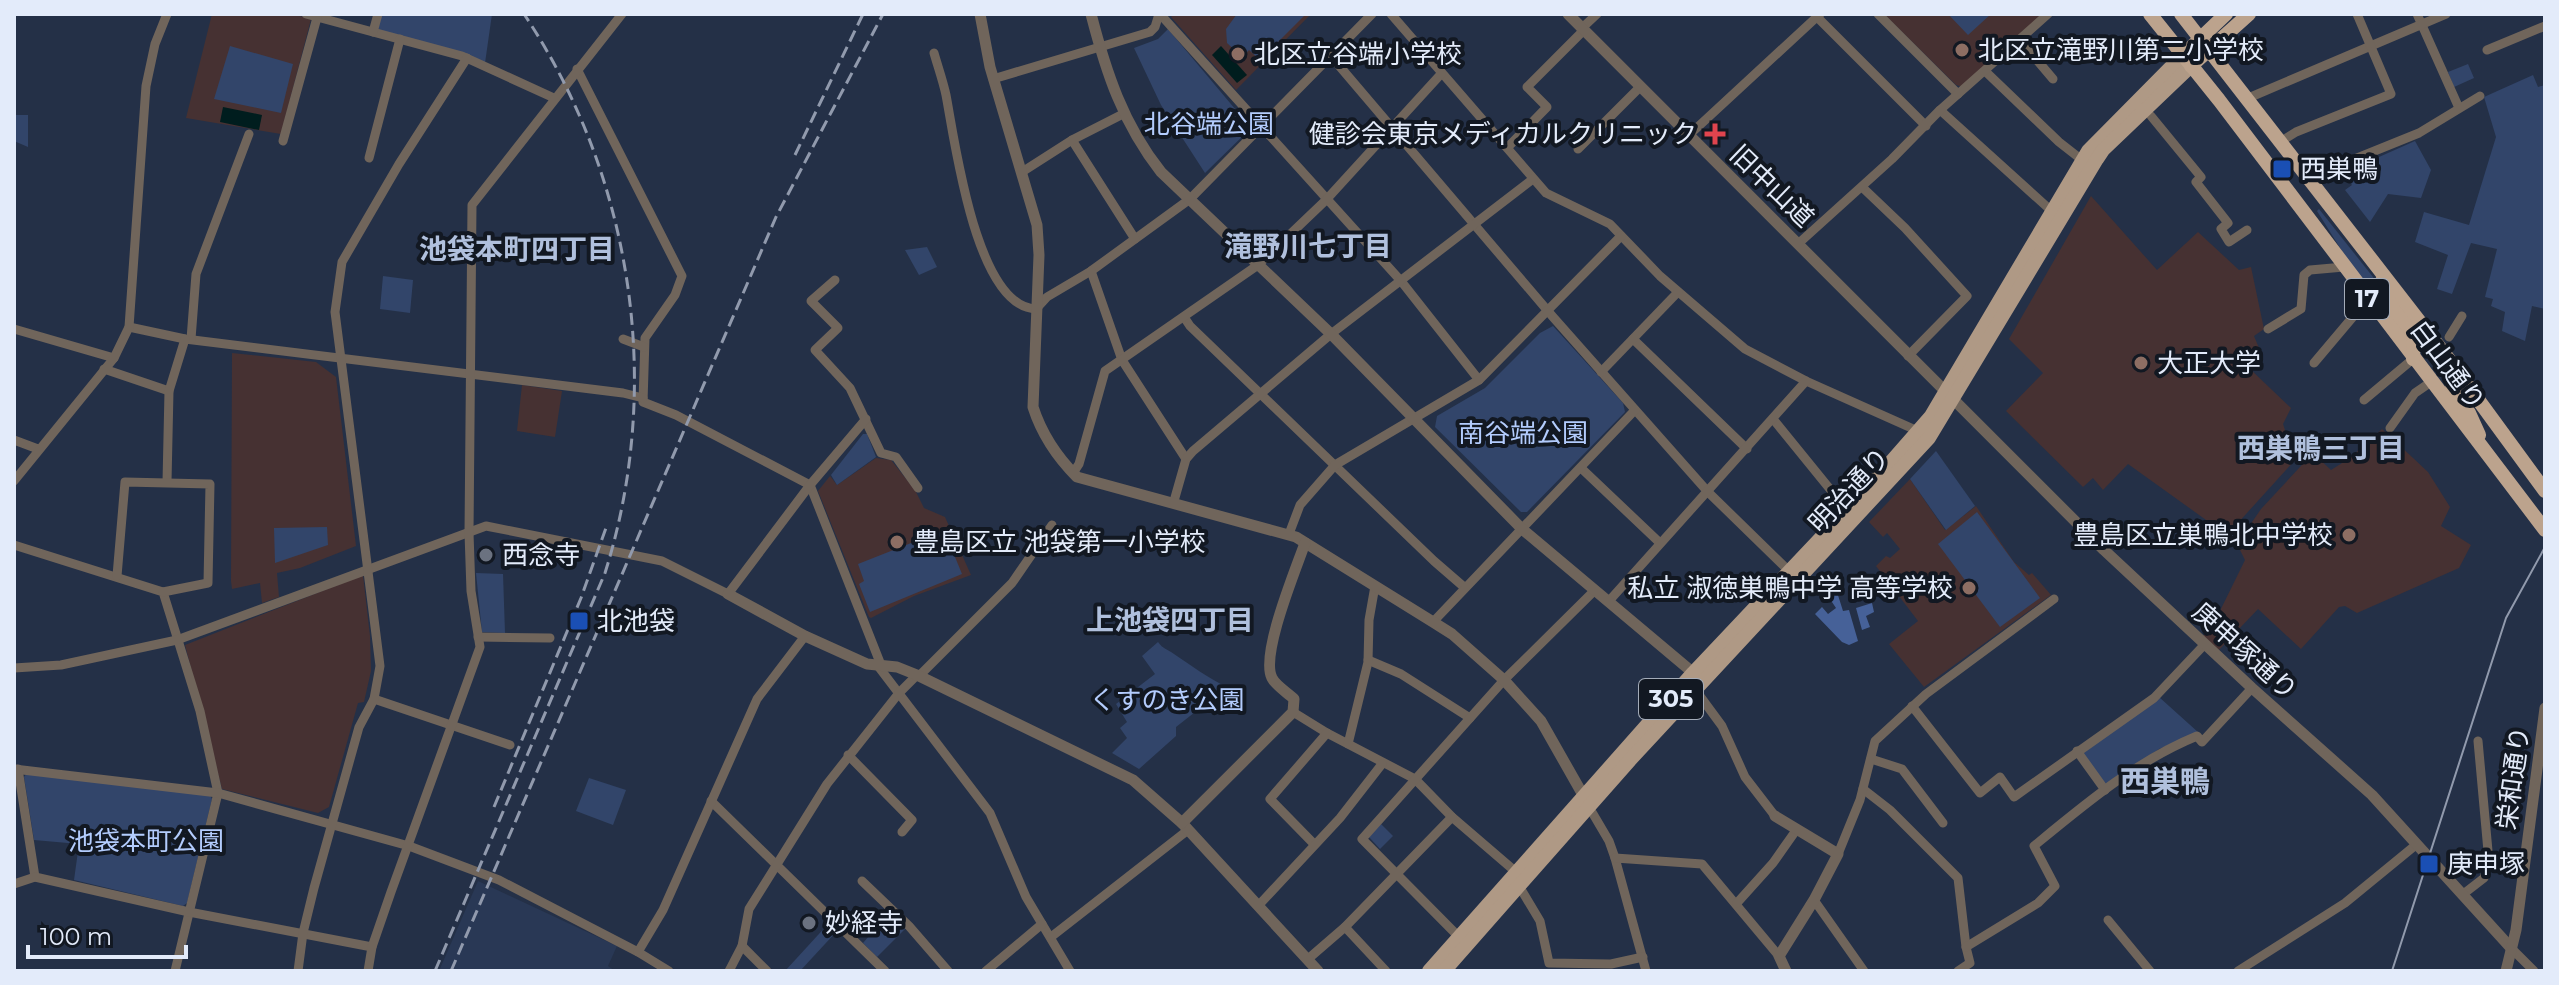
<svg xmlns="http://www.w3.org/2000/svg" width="2559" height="985" viewBox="0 0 2559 985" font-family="Montserrat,'Noto Sans JP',sans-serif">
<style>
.built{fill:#293855}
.education{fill:#463132}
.green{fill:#32456a}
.forest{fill:#466198}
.water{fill:#001d1e}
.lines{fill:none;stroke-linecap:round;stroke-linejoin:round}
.minor{stroke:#70655b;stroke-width:9}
.tertiary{stroke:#70655b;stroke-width:11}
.primary{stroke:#af9985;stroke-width:14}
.trunk{stroke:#bca38d;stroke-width:14}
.tram{stroke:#919aad;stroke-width:2}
.rail{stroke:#919aad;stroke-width:3;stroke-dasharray:12 6;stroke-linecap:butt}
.education-dot{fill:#8d6e63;stroke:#121822;stroke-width:3}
.health-dot{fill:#e0444e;stroke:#121822;stroke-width:3}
.transit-dot{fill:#1a4fb4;stroke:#121822;stroke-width:3}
.worship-dot{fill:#6b7280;stroke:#121822;stroke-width:3}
.labels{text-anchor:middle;stroke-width:8;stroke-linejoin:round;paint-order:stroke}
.shield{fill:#121822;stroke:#a4acb9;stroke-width:2}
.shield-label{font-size:24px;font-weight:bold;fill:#e3ebfa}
.poi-label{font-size:26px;fill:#e3ebfa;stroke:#121822;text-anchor:start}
.park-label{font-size:26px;fill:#b3ccfd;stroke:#121822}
.street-label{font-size:26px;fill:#e3ebfa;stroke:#121822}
.neighbourhood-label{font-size:28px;font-weight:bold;fill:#b0c0dd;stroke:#121822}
.quarter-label{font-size:30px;font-weight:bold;fill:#b0c0dd;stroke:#121822}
</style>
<rect width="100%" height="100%" fill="#243047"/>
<!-- built -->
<polygon class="built" points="478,881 617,946 608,966 615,971 439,971"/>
<!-- education -->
<g class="education">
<polygon points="212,14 292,14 311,19 281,134 186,118"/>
<polygon points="1174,14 1311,14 1236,90 1171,17"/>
<polygon points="1884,14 2043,14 1963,87 1956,85"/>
<polygon points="2091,196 2157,270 2198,232 2239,270 2251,267 2264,329 2254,336 2259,348 2249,359 2249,368 2291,408 2283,424 2295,460 2227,535 2128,464 2103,490 2093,478 2083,487 2006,411 2043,373 2009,339"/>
<polygon points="232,353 316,362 336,377 356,546 300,568 277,573 279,597 262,603 260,583 232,589 231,581"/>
<polygon points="522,385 562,391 555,437 517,431"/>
<polygon points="2382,429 2428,472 2450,507 2441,526 2471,545 2459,568 2357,613 2345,606 2339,607 2301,649 2258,609 2219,650 2203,636 2215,621 2245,560 2237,544 2261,509 2313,453 2331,470 2350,458"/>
<polygon points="876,458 891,460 915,490 924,508 945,517 971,575 914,596 871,618 869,617 818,491 830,476 837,485"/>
<polygon points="1910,479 1945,530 1976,506 2014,562 2029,575 2032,573 2051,595 1924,687 1889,644 1918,621 1876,566 1886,556 1890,558 1900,549 1887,533 1883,537 1869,522"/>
<polygon points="363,575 370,636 371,671 364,702 358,703 329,807 318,813 222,789 185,645"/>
</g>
<!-- green -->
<g class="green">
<polygon points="381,14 492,14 485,63 376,29"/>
<polygon points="1237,14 1306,14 1260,60 1249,50 1242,57 1227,43 1226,29"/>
<polygon points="1948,14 1991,14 1968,35"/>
<polygon points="1168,29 1251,128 1205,173 1161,105 1134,48 1158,39"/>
<polygon points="230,46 293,64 281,113 214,99"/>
<polygon points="2468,64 2474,78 2454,87 2448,72"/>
<polygon points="2533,75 2538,87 2545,85 2545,309 2532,306 2525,341 2502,331 2505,312 2491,306 2493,299 2485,297 2497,249 2471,243 2452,294 2437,289 2448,255 2415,242 2424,212 2469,225 2496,137 2484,97"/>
<polygon points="14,115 28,115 28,147 14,141"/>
<polygon points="2415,141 2431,170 2421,198 2388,194 2370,222 2345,190 2352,185 2343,173"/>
<polygon points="2319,209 2373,277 2386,303 2383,306 2347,259 2317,211"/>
<polygon points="927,247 937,267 919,275 905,250"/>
<polygon points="383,276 413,280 410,313 380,309"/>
<polygon points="1553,326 1623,403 1625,412 1527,512 1521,512 1435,427 1437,416 1485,388 1540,333"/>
<polygon points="863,434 867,434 876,457 837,485 831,475"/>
<polygon points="1936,451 1975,506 1946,530 1910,479"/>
<polygon points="1977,512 2040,598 2000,627 1938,544"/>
<polygon points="327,527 328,545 275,563 274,528"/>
<polygon points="944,530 962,574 870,612 859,584 864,581 858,564"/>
<polygon points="476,573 503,574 505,633 482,632"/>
<path d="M 1158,642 C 1163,649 1167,649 1174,654 C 1192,666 1206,677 1227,687 L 1176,727 L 1176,736 L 1139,769 L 1112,753 L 1127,738 L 1120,728 L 1127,722 L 1116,704 L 1155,674 L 1142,656 Z"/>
<polygon points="2159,697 2199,733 2159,749 2106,785 2083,753"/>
<polygon points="27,773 210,795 212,799 187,903 183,906 74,880 79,844 34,840 24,777"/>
<polygon points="589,778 626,790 613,825 576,811"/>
<polygon points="1381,824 1393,836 1380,849 1369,837"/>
<polygon points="889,913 906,928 877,957 863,943"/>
<polygon points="829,923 837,931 800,971 785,971"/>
</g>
<!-- forest -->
<g class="forest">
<polygon points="1837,592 1843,611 1849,610 1858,641 1849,645 1842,642 1815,614 1822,607 1828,614 1836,608 1830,599"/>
<polygon points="1872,603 1874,612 1866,616 1870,627 1862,630 1856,608"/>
</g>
<!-- water -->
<g class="water">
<polygon points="1221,46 1247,75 1237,83 1212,55"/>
<polygon points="223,107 262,115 259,130 220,122"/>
</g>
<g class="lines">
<!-- minor -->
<g class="minor">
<polyline points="306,14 462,56 554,98"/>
<polyline points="1160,14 1401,281 1479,380"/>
<polyline points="1391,14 1546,193 1610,224 1660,276 1745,349 1806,381 1918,431"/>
<polyline points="1878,14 1958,94"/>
<polyline points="2417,14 2459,108"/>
<polyline points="1817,17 1926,126"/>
<polyline points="1581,29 1597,14"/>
<polyline points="373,32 378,14"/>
<polyline points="2020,40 2053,79"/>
<polyline points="2487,50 2545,26"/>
<path d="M 934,53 C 938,67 943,81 946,95 C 955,142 976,307 1036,309 L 1047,297 L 1091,271 L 1190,199 L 1372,14"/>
<polyline points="1330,55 1553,317 1708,492 1790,572"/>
<polyline points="577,69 682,276 675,295 645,338 643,402 676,415 810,485 881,665"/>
<polyline points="1985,71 2059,142 2082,160"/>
<polyline points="993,79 1150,32 1155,27 1159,14"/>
<polyline points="2246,99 2446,14"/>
<polyline points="1940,110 2056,215"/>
<polyline points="2151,116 2201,177 2196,182 2228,223 2221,229 2229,242 2247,230"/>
<polyline points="1688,136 1820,14"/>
<polyline points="1072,140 1135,239"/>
<polyline points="283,141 318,14"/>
<polyline points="2280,142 2296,132 2391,94 2357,14"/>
<polyline points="1508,147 1547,107 1527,87 1583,31"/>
<polyline points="1578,149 1640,87"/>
<polyline points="369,158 400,39"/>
<polyline points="1022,172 1072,140 1123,114"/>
<polyline points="2310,180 2325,171 2419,133 2480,96"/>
<polyline points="1862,187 1905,228 1967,296 1908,356"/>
<polyline points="1799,243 1892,159 1940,110 2048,14"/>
<polyline points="1091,271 1122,360 1186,459"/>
<polyline points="835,280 811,301 838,328 815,350 850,388 881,453 896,457 918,488"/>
<polyline points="1184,317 1190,326 1434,561 1464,587"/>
<polyline points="129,327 185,339 623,393 643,398"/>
<polyline points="14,329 114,358"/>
<polyline points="2268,329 2301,309 2304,275 2310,270 2344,267"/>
<polyline points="2449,337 2462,316"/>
<polyline points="191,339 196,274 249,134"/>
<polyline points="623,339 644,347"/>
<polyline points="1633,339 1747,449"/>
<polyline points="2314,363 2368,299"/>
<polyline points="104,369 169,391"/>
<polyline points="1601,372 1678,292"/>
<polyline points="2364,400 2413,359"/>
<polyline points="1773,419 1847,510"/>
<polyline points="2390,428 2415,393 2431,382"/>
<polyline points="14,440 38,449"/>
<polyline points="1581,468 1660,543"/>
<polyline points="1073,473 1079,464 1105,371 1258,265 1326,200 1441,74"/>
<polyline points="14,481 114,358 129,327 146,86 155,44 167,14"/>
<polyline points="167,482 169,391 185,339"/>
<polyline points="1174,501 1186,459 1193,451 1331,334 1533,179"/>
<polyline points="1289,534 1300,505 1335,465 1479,380 1621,236"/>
<polyline points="14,545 163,592 200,711 218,793 175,971"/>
<polyline points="117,576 125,482 210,484 208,583 163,592"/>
<polyline points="1609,601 1806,381"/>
<polyline points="1433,622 1635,410"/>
<polyline points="478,637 550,638"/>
<polyline points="1368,660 1401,674 1470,718"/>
<polyline points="878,666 990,813 1026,897 1070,971"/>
<polyline points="14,668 61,665 177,640 486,526 662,561 728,594 810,485 866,419"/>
<polyline points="919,676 1012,583 1052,525"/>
<polyline points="1694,688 1722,726 1745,777 1775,816"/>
<polyline points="374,699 510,745"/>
<polyline points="1912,706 1980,793 2000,777 2014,797 2154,698 2205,644"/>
<polyline points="1293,712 1327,733 1415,779 1452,817 1516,872"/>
<polyline points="1348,744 1368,662 1369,620 1375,586"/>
<polyline points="2077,751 2105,790"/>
<polyline points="848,755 912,820 902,832"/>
<polyline points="1871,759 1902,769 1943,823"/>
<polyline points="14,769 218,793 409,846 499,880 638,952 669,971"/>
<polyline points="18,769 35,877"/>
<polyline points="1863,789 1890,810 1958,878 1966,947 1970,963 1958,971"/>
<polyline points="711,801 885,971"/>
<polyline points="1589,807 1609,841 1615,858 1646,971"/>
<polyline points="1314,844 1270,799 1327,733"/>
<polyline points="1838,854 1860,800 1875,741 1926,694 2054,599"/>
<polyline points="1615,858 1702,864 1779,956"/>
<polyline points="862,881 909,926 948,971"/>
<polyline points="14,884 35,877 189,912 372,947"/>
<polyline points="1519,886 1540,921 1549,963 1611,964 1643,957"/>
<polyline points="2462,895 2484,878 2489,862 2478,741"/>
<polyline points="1814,900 1864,971"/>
<polyline points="1737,903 1773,863 1797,829"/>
<polyline points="1258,906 1340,818 1382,764"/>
<polyline points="2108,920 2150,971"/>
<polyline points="1345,927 1386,971"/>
<polyline points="1051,937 1188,830"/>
<polyline points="1459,937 1362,839 1504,680 1595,590"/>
<polyline points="742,946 767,971"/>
<path d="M 1966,947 L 2038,903 L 2055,886 L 2034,846 C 2085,804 2136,761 2197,736 L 2202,742 L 2252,688"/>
<polyline points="2511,948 2534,971"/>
<polyline points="638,952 663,910 757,699 805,636"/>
<polyline points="1308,959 1345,927 1452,817"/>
<polyline points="298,971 303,933 314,888 359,727 374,699 380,666 335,312 342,262 399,164 467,58"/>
<polyline points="368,971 372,947 391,892 480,647 471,591 469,533 472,205 622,14"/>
<polyline points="729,971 742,946 749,909 827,784 899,693 917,675"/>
<polyline points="986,971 1042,924"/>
<polyline points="2238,971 2345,903 2417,844"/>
</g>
<!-- tertiary -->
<g class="tertiary">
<path d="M 980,14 L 990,67 L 1037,225 L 1039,255 L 1033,407 C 1042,435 1056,456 1077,477 L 1296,537 L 1433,622 L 1452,634 L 1504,680 L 1541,721 L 1587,802"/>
<path d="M 1091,14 C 1106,72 1123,124 1161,172 L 1331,334 L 1522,529 L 1697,676"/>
<polyline points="1568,14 2104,550 2252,688 2372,795 2511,948"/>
<polyline points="728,594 805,636 867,664 897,667 917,675 1133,780 1182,823 1318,971"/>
<polyline points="1775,816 1838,854 1814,900 1779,956 1786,971"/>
<path d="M 1182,823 L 1293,712 L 1294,699 C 1288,693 1276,686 1272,678 C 1260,655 1296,569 1305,543"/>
<polyline points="2506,971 2516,930 2545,708"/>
</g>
<!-- primary -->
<g class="primary">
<polyline points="1429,971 1693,673 1868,488 1931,416 2088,151 2183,55"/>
<polyline points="1444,971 1630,760 1929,438 2097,159 2103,150 2191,66"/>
</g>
<!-- trunk -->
<g class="trunk">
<polyline points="2150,14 2219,100 2545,530"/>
<polyline points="2181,14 2444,353 2545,491"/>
<polyline points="2183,55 2226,14"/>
<polyline points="2191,66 2249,14"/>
<polyline points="2382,281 2391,306 2414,335 2413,359"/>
<polyline points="2457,374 2452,388 2469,413 2479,435"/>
</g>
<!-- tram -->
<polyline class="tram" points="2392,971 2506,618 2545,547"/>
<!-- rail -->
<g class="rail">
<polyline points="795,155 863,14"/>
<polyline points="494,807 581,598 607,525"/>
<path d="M 435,971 L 605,573 C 664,386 633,177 524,14"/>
<polyline points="451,971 776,217 883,14"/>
</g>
</g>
<!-- markers -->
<g class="education-dot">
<circle cx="1962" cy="50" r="8"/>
<circle cx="1238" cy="54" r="8"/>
<circle cx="2141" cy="363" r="8"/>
<circle cx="2349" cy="535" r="8"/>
<circle cx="897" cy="542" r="8"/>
<circle cx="1969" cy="588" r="8"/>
</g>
<path class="health-dot" d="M1711 122h8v8h8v8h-8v8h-8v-8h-8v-8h8z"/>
<g class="transit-dot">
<rect x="2272" y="159" width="20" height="20" rx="4"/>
<rect x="569" y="611" width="20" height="20" rx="4"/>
<rect x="2419" y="854" width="20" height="20" rx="4"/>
</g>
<g class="worship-dot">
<circle cx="486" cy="555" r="8"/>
<circle cx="809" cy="923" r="8"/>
</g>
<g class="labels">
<!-- shield labels -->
<g class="shield">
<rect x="2345" y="279" width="44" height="40" rx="6"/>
<rect x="1639" y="679" width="64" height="40" rx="6"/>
</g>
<g class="shield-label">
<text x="2367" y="307">17</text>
<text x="1671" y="707">305</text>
</g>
<!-- poi labels -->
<g class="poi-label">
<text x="1978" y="59">北区立滝野川第二小学校</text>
<text x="1254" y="63">北区立谷端小学校</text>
<text x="1697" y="143" text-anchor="end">健診会東京メディカルクリニック</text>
<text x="2300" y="178">西巣鴨</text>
<text x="2157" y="372">大正大学</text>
<text x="2333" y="544" text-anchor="end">豊島区立巣鴨北中学校</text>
<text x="913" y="551">豊島区立 池袋第一小学校</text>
<text x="502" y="564">西念寺</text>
<text x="1953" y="597" text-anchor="end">私立 淑徳巣鴨中学 高等学校</text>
<text x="597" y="630">北池袋</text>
<text x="2447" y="873">庚申塚</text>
<text x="825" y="932">妙経寺</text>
</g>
<!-- park labels -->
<g class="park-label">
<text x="1209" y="133">北谷端公園</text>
<text x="1523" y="442">南谷端公園</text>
<text x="1167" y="709">くすのき公園</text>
<text x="146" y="850">池袋本町公園</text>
</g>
<!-- street labels -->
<g class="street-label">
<text transform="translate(1772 186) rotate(44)" y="9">旧中山道</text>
<text transform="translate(2448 365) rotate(53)" y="9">白山通り</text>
<text transform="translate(1849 490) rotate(-47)" y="9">明治通り</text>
<text transform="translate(2245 651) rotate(42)" y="9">庚申塚通り</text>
<text transform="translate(2513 778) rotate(-82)" y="9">栄和通り</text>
</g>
<!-- neighbourhood labels -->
<g class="neighbourhood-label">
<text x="1308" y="256">滝野川七丁目</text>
<text x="517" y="259">池袋本町四丁目</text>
<text x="2321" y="458">西巣鴨三丁目</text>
<text x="1170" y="630">上池袋四丁目</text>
</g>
<!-- quarter labels -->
<g class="quarter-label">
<text x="2165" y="792">西巣鴨</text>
</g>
</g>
<!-- border -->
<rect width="2559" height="985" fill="none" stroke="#e3ebfa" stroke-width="32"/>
<!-- scale -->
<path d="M28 945v12h158v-12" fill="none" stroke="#e3ebfa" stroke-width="4"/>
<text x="40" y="945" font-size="24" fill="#e3ebfa" stroke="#121822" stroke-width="6" paint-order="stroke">100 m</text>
</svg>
